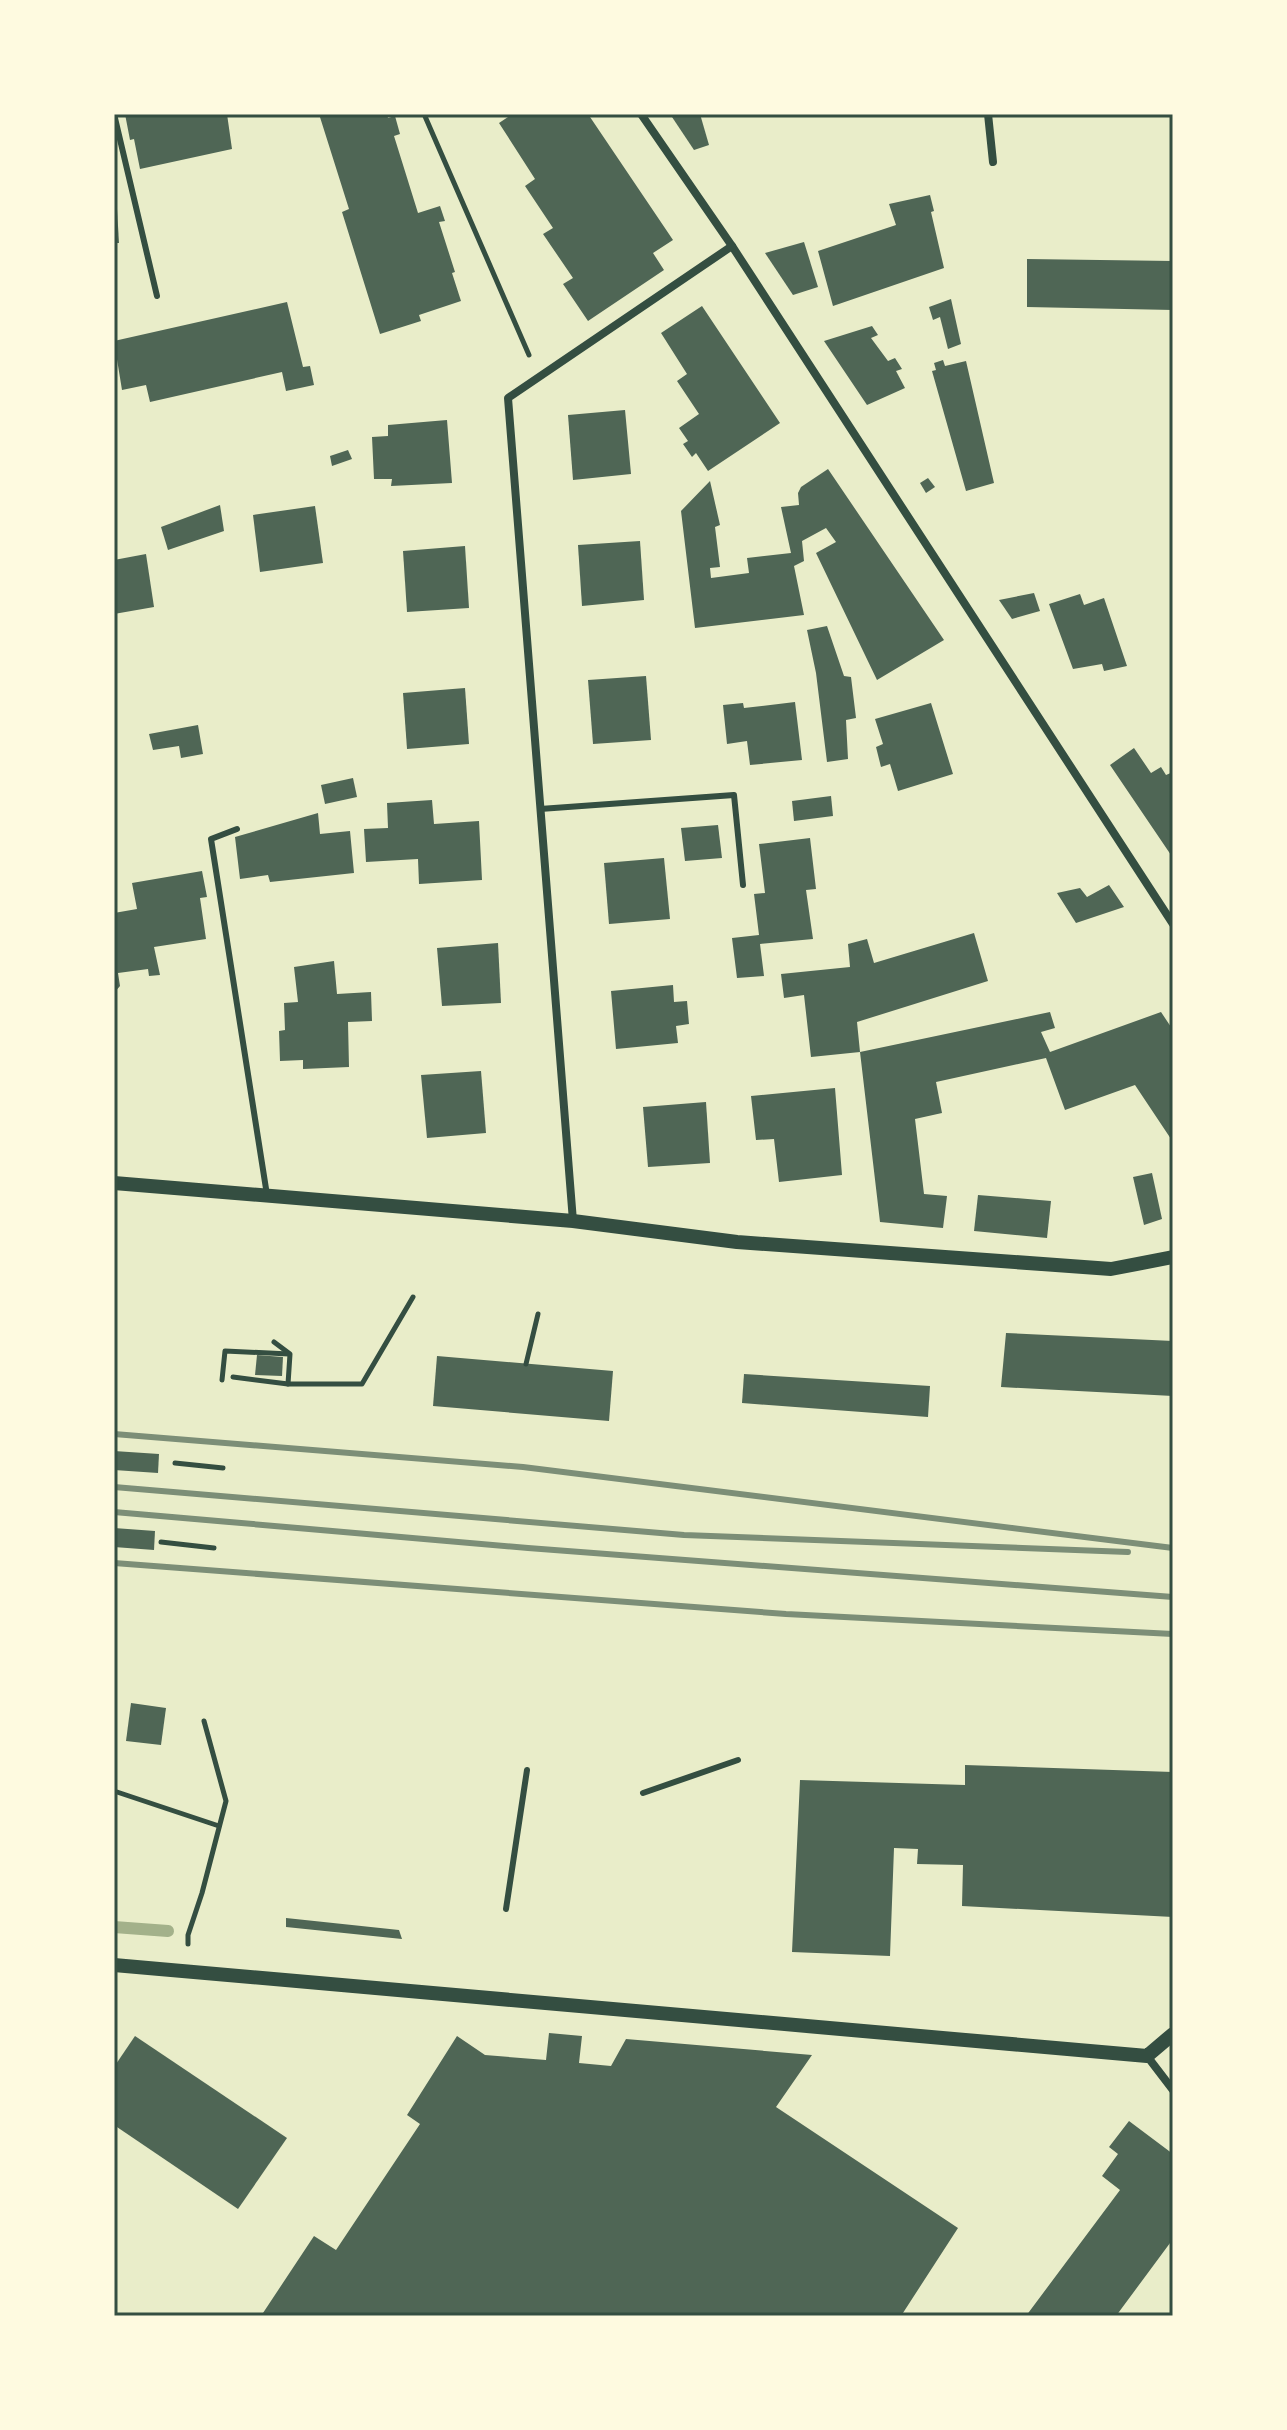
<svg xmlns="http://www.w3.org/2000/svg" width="1287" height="2430" viewBox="0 0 1287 2430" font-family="Georgia,serif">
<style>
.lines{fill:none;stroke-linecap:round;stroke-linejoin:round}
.stream{stroke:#a3b18a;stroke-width:12}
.building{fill:#4f6655}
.path{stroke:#344e41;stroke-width:5}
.service{stroke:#344e41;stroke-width:6}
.minor{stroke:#344e41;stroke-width:8}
.tertiary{stroke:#344e41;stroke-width:14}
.rail{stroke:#7c8e77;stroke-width:6}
.neatline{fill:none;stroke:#344e41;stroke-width:3}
</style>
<rect width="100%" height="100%" fill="#e9edc9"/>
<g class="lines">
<!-- stream -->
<polyline class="stream" points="114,1927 168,1931"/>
</g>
<!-- building -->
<g class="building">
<polygon points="125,114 227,114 232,149 140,169 134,139 130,140"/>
<polygon points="319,114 387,114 388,118 395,116 400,134 394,136 418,213 440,206 445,221 439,222 455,272 452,273 461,301 419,315 421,321 380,334 342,212 349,209"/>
<polygon points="506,114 588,114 673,240 653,253 664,270 588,321 563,284 573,278 543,234 553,228 525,186 535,179 499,123 508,117"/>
<polygon points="670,114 700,114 709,145 694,150"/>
<polygon points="114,192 116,192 119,243 114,243"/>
<polygon points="930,195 934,211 931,212 944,268 833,306 818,251 896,225 889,204"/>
<polygon points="804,242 818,287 793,295 765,253"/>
<polygon points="1027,259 1173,261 1173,310 1027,307"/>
<polygon points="951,299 961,344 948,349 940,317 933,320 929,307"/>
<polygon points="287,302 303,367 310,366 314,385 286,391 282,372 150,402 146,385 122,390 114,341"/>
<polygon points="702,306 780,423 708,471 696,453 692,457 683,444 688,441 679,428 699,414 677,381 687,374 661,333"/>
<polygon points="872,326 878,335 871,338 888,361 895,358 902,369 896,371 905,388 867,405 824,341"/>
<polygon points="943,360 945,366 966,361 994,483 966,491 932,371 936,370 934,363"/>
<polygon points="625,410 631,474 573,480 568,415"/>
<polygon points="447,420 452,483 391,486 392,479 374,479 372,437 388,436 388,425"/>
<polygon points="348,450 352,459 332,466 330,456"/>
<polygon points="828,469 944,640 877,680 816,553 836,542 826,528 802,541 804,561 794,566 804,615 695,628 681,511 710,481 720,525 715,527 720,567 710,568 711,578 749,573 747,558 791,553 781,507 799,505 798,493 801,487"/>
<polygon points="928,478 935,487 926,493 920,483"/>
<polygon points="220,505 224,531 168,550 161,527"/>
<polygon points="315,506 323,563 260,572 253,515"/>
<polygon points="640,541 644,600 582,606 578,545"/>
<polygon points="465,546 469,608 407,612 403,551"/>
<polygon points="146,554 154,607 114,614 114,560"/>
<polygon points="1034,593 1040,611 1012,619 999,600"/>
<polygon points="1080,594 1084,605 1104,598 1127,666 1104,671 1102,664 1073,669 1049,604"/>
<polygon points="827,626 844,676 851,677 856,718 846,720 848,759 827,762 816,673 807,630"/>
<polygon points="646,676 651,740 593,744 588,680"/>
<polygon points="465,688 469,744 407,749 403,693"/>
<polygon points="795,702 802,760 750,765 747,741 727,744 723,705 743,703 744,708"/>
<polygon points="931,703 953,774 898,791 890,764 881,767 876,747 883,744 875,719"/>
<polygon points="198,725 203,754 181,758 179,746 153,750 149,734"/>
<polygon points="1134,748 1151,773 1161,767 1166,775 1173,772 1173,858 1110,765"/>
<polygon points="353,778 357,797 325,804 321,785"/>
<polygon points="831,796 833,816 794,821 792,801"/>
<polygon points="432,800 434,824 479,821 482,880 419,884 418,859 366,862 364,829 388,828 387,803"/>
<polygon points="318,813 320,834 350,831 354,873 270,882 268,875 240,879 235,837"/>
<polygon points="718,825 722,858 685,861 681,828"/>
<polygon points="810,838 816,889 806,890 813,939 760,944 764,976 737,978 732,938 759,935 754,894 765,893 759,844"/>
<polygon points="664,858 670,919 609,924 604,863"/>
<polygon points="202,871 207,897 200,898 206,939 154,947 160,975 149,976 148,969 118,973 120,986 114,993 114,913 137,909 132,883"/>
<polygon points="1109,885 1124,907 1076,923 1057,893 1080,888 1087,897"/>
<polygon points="974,933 988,981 857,1022 860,1052 811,1057 804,995 784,998 781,974 850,967 848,944 867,939 874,963"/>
<polygon points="498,943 501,1003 442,1006 437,948"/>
<polygon points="334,961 337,994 371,992 372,1021 348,1022 349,1067 303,1069 303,1060 280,1061 279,1031 285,1030 284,1003 298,1002 294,967"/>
<polygon points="673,985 674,1002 687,1001 689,1024 676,1026 678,1043 616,1049 611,991"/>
<polygon points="1050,1012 1055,1028 1041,1032 1050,1052 1161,1012 1173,1030 1173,1142 1135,1085 1065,1110 1046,1058 936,1082 942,1113 915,1119 924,1194 947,1196 943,1228 880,1222 860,1052"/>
<polygon points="481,1071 486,1133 427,1138 421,1075"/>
<polygon points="835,1088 842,1175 779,1182 774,1139 756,1140 751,1096"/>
<polygon points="706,1102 710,1163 648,1167 643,1107"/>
<polygon points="1152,1173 1162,1219 1144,1225 1133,1177"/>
<polygon points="978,1195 1051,1201 1047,1238 974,1231"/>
<polygon points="1006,1333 1173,1341 1173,1396 1001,1387"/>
<polygon points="257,1355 283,1357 282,1376 255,1375"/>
<polygon points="437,1356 613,1371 609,1421 433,1406"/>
<polygon points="744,1374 930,1386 928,1417 742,1403"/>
<polygon points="114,1451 159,1454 158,1473 114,1470"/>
<polygon points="114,1528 155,1531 154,1550 114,1547"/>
<polygon points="131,1703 166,1708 161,1745 126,1741"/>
<polygon points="965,1765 1173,1772 1173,1917 962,1906 963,1865 917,1864 918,1849 894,1848 890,1956 792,1952 800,1780 965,1785"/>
<polygon points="286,1918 399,1930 402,1939 286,1927"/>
<polygon points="549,2033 582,2036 579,2063 611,2066 626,2039 812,2055 776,2107 958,2228 901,2316 261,2316 314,2236 336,2250 420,2124 407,2115 457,2036 485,2055 546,2060"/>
<polygon points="135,2036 287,2138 238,2209 114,2125 114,2067"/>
<polygon points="1129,2121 1173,2154 1173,2239 1116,2316 1026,2316 1120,2190 1102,2176 1118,2154 1109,2147"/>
</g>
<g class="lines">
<!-- path -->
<g class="path">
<polyline points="424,114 529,355"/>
<polyline points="274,1342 290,1354 288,1384 362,1384 413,1297"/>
<polyline points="526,1364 538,1314"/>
<polyline points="233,1377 288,1384"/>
<polyline points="222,1380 225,1351 289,1354"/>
<polyline points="175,1463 223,1468"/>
<polyline points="161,1542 214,1548"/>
<polyline points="114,1791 219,1826"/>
<polyline points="188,1944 188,1935 202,1893 226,1801 204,1721"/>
</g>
<!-- service -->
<g class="service">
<polyline points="114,114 157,296"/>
<polyline points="540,809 734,795 743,885"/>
<polyline points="237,829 211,839 267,1195"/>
<polyline points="643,1793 738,1760"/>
<polyline points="506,1909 527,1770"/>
</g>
<!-- minor -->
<g class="minor">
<polyline points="641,114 732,246 1173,924"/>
<polyline points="988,114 993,162"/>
<polyline points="573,1221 508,398 732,246"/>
<polyline points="1147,2056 1173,2090"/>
</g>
<!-- tertiary -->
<g class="tertiary">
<polyline points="114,1183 573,1221 737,1242 1111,1269 1173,1257"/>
<polyline points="114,1965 1147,2056 1173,2034"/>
</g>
<!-- rail -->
<g class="rail">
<polyline points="114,1434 523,1467 1173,1548"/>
<polyline points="114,1487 684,1535 1128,1552"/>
<polyline points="114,1512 528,1548 1173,1597"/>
<polyline points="114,1563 786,1614 1173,1634"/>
</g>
</g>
<!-- border -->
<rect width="1287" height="2430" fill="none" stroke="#fefae0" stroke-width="232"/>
<rect x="116" y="116" width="1055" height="2198" class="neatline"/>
</svg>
